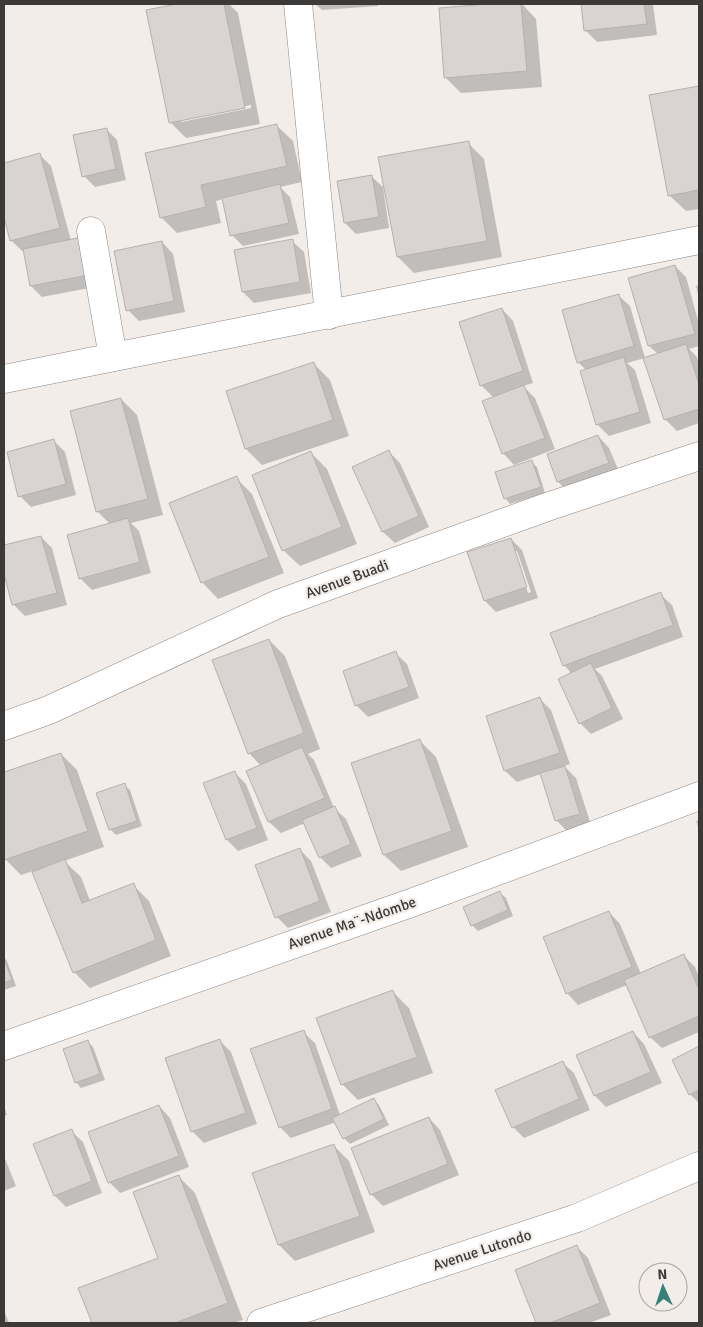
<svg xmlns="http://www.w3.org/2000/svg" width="703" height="1327" viewBox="0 0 703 1327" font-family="Signika,sans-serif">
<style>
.shadow{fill:#0003;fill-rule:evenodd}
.building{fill:#d9d3d1;stroke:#b7b1ae}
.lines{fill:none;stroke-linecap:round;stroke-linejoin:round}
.minor-casing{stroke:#8c8784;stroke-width:29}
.minor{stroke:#fff;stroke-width:28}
.labels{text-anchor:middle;stroke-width:4.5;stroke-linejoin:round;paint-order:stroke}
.street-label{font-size:15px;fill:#3c3a38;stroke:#f2ede9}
</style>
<rect width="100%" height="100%" fill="#f2ede9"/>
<!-- shadow -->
<g class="shadow">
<path d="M 184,4 L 229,4 L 238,13 L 260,124 L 186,138 L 170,122 L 148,11 ZM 251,105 L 251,108 L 181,122 L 181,119 Z"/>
<polygon points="315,4 378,4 378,6 322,10"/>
<polygon points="503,4 522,4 536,19 542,87 461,93 445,77 440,9"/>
<polygon points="582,4 653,4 657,35 597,42 586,31"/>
<polygon points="699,87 699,209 686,211 669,195 651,96"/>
<polygon points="276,125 293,141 302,182 280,187 290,197 299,234 243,246 232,235 224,199 216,201 221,223 177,233 161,217 146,154"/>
<polygon points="106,129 117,140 126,180 95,187 84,176"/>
<polygon points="468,143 484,159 502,257 414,273 398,257"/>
<polygon points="40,155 51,166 71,241 100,286 42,297 31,286 25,251 22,251 11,240 4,212 4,164"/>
<polygon points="371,176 383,187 389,228 356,234 345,223"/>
<polygon points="292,241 304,252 311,293 254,303 243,292"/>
<polygon points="162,242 173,254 185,312 139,321 128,310"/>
<polygon points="675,266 686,277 699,324 699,346 689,349 697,357 699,364 699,423 677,431 665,419 658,354 649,346"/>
<polygon points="699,285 699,298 696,286"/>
<polygon points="618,295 630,306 645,358 627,363 635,370 651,423 609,436 597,424 586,370 578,362"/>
<polygon points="502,309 513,321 533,383 523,386 535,398 555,449 514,465 503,453 494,398 481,385"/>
<polygon points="314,364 330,380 349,436 262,465 246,449 227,392"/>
<polygon points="121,399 137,415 163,515 131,523 139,531 151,573 92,590 81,579 110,524 97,511"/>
<polygon points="598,436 609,448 620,474 570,493 558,482 548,455"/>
<polygon points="54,441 65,452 76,495 31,507 20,496"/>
<polygon points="389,452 400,463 429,527 395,543 383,532 353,468"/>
<polygon points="311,453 327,469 357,544 300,566 283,550"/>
<polygon points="531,462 537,467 545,493 510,504 505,498"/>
<polygon points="236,478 252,494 284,573 218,599 202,582"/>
<polygon points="41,537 52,548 67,605 25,616 13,604 4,569 4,547"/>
<path d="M 511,539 L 522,550 L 538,598 L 496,612 L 485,601 L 469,553 ZM 514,551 L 517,551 L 531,592 L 528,593 Z"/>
<polygon points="660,594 672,605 683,637 595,669 602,676 623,719 591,734 580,723 572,674 564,665"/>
<polygon points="269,640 285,656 320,749 308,754 314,760 334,808 346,819 362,856 331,868 320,857 305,823 281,833 269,822 248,772 261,766 249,753"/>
<polygon points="395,653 407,664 419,698 368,717 356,705"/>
<polygon points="540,699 551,710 570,764 564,766 576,778 591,825 568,832 557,821 541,774 517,782 505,771 487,717"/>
<polygon points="419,740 436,757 468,847 401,871 384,855 352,764"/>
<polygon points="61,754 77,770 104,847 64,861 81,877 90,901 133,885 149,901 171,956 90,988 74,972 33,871 21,875 5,859 4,854 4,774"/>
<polygon points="234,772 246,784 268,840 238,851 227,840"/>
<polygon points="124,785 130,790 142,826 116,835 110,829"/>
<polygon points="699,820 699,830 696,821"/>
<polygon points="299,849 311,861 331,912 288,928 277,917"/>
<polygon points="500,893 506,898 513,916 478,931 472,925"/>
<polygon points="609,912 620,924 641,974 684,956 695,967 699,977 699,1032 662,1048 650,1037 627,985 578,1005 567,993"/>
<polygon points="4,957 7,961 16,986 4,990"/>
<polygon points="393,992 409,1008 433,1073 358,1100 342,1084"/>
<polygon points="303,1032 315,1043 340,1115 373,1099 379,1105 389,1125 350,1144 344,1138 336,1122 291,1138 280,1127"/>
<polygon points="633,1032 644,1044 662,1083 606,1107 595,1096 578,1056"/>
<polygon points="219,1040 231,1052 257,1124 204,1143 192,1131"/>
<polygon points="88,1042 93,1047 105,1080 81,1088 76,1082"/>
<polygon points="699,1048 699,1103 690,1094 673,1060"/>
<polygon points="562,1062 574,1073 590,1110 524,1138 513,1127"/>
<polygon points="4,1106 7,1115 4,1116"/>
<polygon points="159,1106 170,1118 189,1167 120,1193 109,1182"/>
<polygon points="429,1118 440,1130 459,1175 383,1206 371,1194"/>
<polygon points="71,1131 83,1142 102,1193 66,1207 55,1196"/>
<polygon points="333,1145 349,1161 375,1232 295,1261 279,1245 253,1174"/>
<polygon points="4,1156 16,1186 4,1191"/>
<polygon points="179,1177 195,1193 243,1320 233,1323 93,1323 80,1289 160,1258"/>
<polygon points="577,1247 588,1258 611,1315 589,1323 537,1323 516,1271"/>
<polygon points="4,1310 9,1323 4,1323"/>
</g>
<!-- building -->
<g class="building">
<polygon points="177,4 224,4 245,108 169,123 146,10"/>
<polygon points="487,4 521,4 527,71 444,78 439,8"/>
<polygon points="581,4 644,4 647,24 584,31"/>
<polygon points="699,86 699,190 668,196 649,95"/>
<polygon points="277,124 287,166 201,185 206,207 160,218 145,153"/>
<polygon points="107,128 116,169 82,177 73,135"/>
<polygon points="469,141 487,241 397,257 378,157"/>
<polygon points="40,153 60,228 10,241 4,217 4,163"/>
<polygon points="372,175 379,217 344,223 337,181"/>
<polygon points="280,184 289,223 230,236 222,198"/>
<polygon points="82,237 89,275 30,286 23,249"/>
<polygon points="293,239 300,282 242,292 234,250"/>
<polygon points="162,241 174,301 126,311 114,251"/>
<polygon points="675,265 695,334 648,346 628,278"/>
<polygon points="619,294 634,346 577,363 562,310"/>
<polygon points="502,308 523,371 480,386 459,322"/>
<polygon points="686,344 699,384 699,409 664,420 643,358"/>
<polygon points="624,357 640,412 596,425 580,371"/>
<polygon points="314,362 333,420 245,449 226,391"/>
<polygon points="524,385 545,438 502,454 482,401"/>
<polygon points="121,398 148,499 96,512 70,411"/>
<polygon points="598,435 609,463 557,482 547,454"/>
<polygon points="54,439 66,484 18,497 7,452"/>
<polygon points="389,450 419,516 382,532 352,467"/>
<polygon points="311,451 342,527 282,551 252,475"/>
<polygon points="532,460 541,487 504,499 495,472"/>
<polygon points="237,476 269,557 201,583 169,503"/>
<polygon points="128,518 140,562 79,579 67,535"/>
<polygon points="41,536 57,593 12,605 4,574 4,545"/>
<polygon points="511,538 527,587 484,601 467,552"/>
<polygon points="661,592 673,625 563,666 550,633"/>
<polygon points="269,639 304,733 248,754 212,660"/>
<polygon points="396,651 409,687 355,706 343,671"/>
<polygon points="591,663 612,708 579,724 558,679"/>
<polygon points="540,697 560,753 504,771 486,716"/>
<polygon points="420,739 452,831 383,855 351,763"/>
<polygon points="302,747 325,798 268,822 246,771"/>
<polygon points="61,753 88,831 4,860 4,772"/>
<polygon points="565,766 580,814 555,821 540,773"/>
<polygon points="235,771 257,828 226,840 203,783"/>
<polygon points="125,783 137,821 109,830 96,793"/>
<polygon points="335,806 351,844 319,858 302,820"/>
<polygon points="300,848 320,901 275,918 255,865"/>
<polygon points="65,859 82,903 134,883 156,940 73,973 32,872"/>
<polygon points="500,891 508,910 471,926 463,907"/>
<polygon points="609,911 632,967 566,994 543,937"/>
<polygon points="684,954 699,990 699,1016 649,1038 624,980"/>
<polygon points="4,958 12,980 4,983"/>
<polygon points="393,990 417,1057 341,1085 316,1018"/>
<polygon points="304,1030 332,1109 279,1128 250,1049"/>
<polygon points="633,1031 651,1072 594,1096 576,1055"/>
<polygon points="220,1039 246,1113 191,1132 165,1058"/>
<polygon points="88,1040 100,1074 75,1083 63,1049"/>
<polygon points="699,1046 699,1090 689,1095 672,1060"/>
<polygon points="563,1061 579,1099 512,1128 495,1090"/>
<polygon points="374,1098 384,1119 343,1139 332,1118"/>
<polygon points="159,1105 179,1156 108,1183 88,1132"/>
<polygon points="429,1117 448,1164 370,1195 351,1148"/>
<polygon points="72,1129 92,1181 54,1196 33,1144"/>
<polygon points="334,1144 360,1216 278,1245 252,1173"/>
<polygon points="179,1175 228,1303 175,1323 92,1323 78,1288 158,1258 133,1192"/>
<polygon points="577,1245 600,1303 550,1323 536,1323 515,1270"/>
</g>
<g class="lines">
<defs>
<g id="minor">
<polyline points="298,4 329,315"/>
<polyline points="91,231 113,357"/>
<polyline points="4,379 699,240"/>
<polyline points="4,726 49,710 278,604 547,507 699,456"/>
<polyline points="4,1046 411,903 699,796"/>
<polyline points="261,1323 577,1218 699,1166"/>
</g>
</defs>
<!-- minor casing -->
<use href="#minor" class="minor-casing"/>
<!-- minor -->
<use href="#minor" class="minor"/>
</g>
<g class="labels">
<!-- street labels -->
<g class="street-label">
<text transform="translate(347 579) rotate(-20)" y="5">Avenue Buadi</text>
<text transform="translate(352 923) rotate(-19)" y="5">Avenue Ma¨-Ndombe</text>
<text transform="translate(482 1250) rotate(-18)" y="5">Avenue Lutondo</text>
</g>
</g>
<!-- border -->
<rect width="703" height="1327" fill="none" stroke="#3c3a38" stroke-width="10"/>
<!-- north arrow -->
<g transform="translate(663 1287) rotate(357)"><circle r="24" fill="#f2ede9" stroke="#a9a5a2"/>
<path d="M0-4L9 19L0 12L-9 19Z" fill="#387f7a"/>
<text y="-8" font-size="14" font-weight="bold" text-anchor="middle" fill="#3c3a38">N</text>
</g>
</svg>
